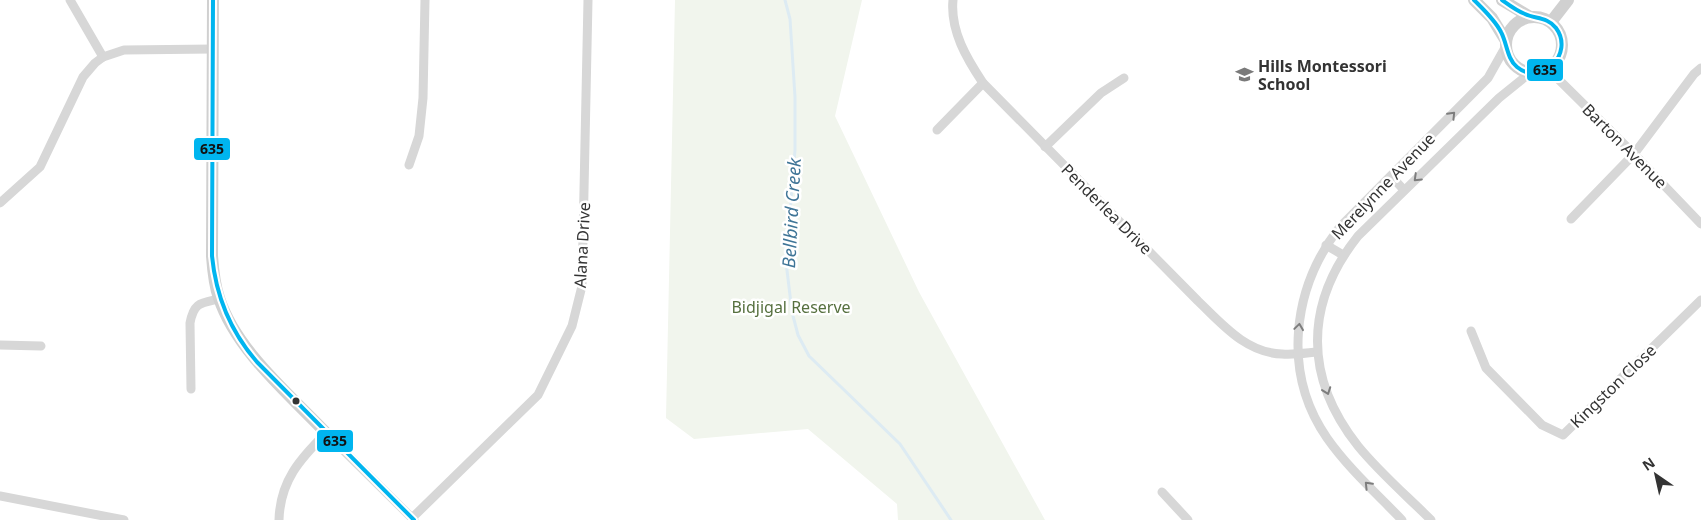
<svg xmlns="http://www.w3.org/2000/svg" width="1701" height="520" viewBox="0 0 1701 520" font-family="'Noto Sans',sans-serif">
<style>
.green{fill:#f1f5ed}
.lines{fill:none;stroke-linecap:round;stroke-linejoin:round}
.stream{stroke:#ddebf3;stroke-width:3}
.street{stroke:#d7d7d7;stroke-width:9}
.secondary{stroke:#d0d0d0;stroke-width:12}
.bus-1-casing{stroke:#fff;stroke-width:8}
.bus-1{stroke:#00b5ef;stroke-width:4}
.oneway{stroke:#7d7d7d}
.bus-dot{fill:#333;stroke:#fff;stroke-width:2}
.labels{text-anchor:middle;stroke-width:5;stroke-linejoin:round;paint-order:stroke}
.poi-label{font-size:16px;font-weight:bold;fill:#333;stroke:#fff;text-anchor:start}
.street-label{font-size:16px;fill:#333;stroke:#fff}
.park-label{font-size:16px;fill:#56703f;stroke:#fff}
.water-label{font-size:18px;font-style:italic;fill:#3f7597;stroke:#fff}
.line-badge{stroke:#fff;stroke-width:2}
.pale-badge-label{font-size:14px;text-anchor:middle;font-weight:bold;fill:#111}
</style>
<rect width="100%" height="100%" fill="#fff"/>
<!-- green -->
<polygon class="green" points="675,0 862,0 835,116 919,292 1045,520 898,520 897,504 808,429 694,439 666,418"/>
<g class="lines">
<!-- stream -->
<polyline class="stream" points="785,0 790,19 795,97 795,150 786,262 792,312 798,335 809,356 900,444 951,520"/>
<!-- street -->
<g class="street">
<polyline points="70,0 103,57"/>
<path d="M 953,0 C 950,31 967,59 983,83 L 1198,301 C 1222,324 1246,353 1282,354 C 1294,355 1306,353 1317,352"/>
<polyline points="1548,69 1634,154 1701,224"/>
<polyline points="937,130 983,83"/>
<polyline points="1045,147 1101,93 1124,78"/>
<polyline points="409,165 419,136 423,98 425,0"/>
<polyline points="1391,176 1404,190"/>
<polyline points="0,203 40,167 83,77 95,63 103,57 124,50 213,49"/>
<polyline points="1571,219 1634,154 1694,74 1701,68"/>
<polyline points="1326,245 1343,255"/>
<polyline points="1471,331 1486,368 1542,425 1563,435 1701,300"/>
<polyline points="0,345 41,346"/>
<path d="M 191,389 L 190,323 C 194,302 201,303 219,299"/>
<polyline points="1162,492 1188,520"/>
<polyline points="0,496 124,520"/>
<polyline points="412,518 538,395 572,326 582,286 588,0"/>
<path d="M 279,520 C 280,481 300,459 326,433 L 414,520"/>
<path d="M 1402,520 C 1377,494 1348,468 1327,438 C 1282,373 1292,289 1339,228 L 1488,78 L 1506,46"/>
<path d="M 1431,520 C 1407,496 1380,473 1358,446 C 1304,378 1304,304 1358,236 L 1499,98 L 1530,73"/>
</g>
<!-- secondary -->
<g class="secondary">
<path d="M 213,0 L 212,256 C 213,270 214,284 219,298 C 236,350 289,394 326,433"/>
<polyline points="1474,0 1492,18 1506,41"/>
<polyline points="1502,0 1530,17"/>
<circle cx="1534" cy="45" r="28"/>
<polyline points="1551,22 1568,0"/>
</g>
<defs>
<g id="bus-1">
<path d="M 213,0 L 212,256 C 216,297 230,331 257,362 L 414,520"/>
<path d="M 1474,0 C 1484,10 1495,20 1501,32 C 1507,43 1507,59 1517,67 C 1541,87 1575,54 1556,28 C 1548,17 1535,19 1525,14 C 1517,11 1509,5 1502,0"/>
</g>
</defs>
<!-- bus-1 casing -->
<use href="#bus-1" class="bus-1-casing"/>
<!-- bus-1 -->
<use href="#bus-1" class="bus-1"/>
</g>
<!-- one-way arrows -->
<defs><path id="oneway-chevron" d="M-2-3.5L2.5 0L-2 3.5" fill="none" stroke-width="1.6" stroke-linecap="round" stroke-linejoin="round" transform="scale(1.25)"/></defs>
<g class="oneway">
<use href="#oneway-chevron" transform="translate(1452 115) rotate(-46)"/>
<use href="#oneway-chevron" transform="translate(1417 178) rotate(136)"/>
<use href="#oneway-chevron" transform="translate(1299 327) rotate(-82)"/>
<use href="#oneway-chevron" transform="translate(1327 391) rotate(70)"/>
<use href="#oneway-chevron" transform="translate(1368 485) rotate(-134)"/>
</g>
<!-- icons -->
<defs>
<symbol id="school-bare" viewBox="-9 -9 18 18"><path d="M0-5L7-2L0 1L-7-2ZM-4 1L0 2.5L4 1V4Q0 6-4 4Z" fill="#7a7a7a" stroke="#fff" stroke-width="2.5" paint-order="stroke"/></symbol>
</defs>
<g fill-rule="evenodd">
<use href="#school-bare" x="1232" y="62" width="25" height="25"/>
</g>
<!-- markers -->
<circle class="bus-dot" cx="296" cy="401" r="4.5"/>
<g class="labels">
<!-- poi labels -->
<g class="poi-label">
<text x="1258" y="72">Hills Montessori<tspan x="1258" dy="18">School</tspan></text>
</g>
<!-- street labels -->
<g class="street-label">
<text transform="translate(1625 146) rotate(45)" y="6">Barton Avenue</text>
<text transform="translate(1383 186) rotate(-46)" y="6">Merelynne Avenue</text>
<text transform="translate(1107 209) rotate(45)" y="6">Penderlea Drive</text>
<text transform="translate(582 245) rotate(-87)" y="6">Alana Drive</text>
<text transform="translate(1613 386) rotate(-44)" y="6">Kingston Close</text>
</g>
<!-- park labels -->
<g class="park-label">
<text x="791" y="313">Bidjigal Reserve</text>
</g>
<!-- water labels -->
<g class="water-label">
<text transform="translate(792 213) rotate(-87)" y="6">Bellbird Creek</text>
</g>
</g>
<g class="line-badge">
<rect x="1526" y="58" width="38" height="24" rx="5" fill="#00b5ef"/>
<rect x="193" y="137" width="38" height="24" rx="5" fill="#00b5ef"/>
<rect x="316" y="429" width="38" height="24" rx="5" fill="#00b5ef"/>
</g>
<g class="pale-badge-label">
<text x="1545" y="75">635</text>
<text x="212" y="154">635</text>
<text x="335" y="446">635</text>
</g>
<!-- north arrow -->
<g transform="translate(1656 475) rotate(326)" stroke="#ffffff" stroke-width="4" paint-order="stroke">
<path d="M0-4L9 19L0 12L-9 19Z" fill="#333333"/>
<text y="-8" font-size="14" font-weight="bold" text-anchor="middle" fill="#333333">N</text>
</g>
</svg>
